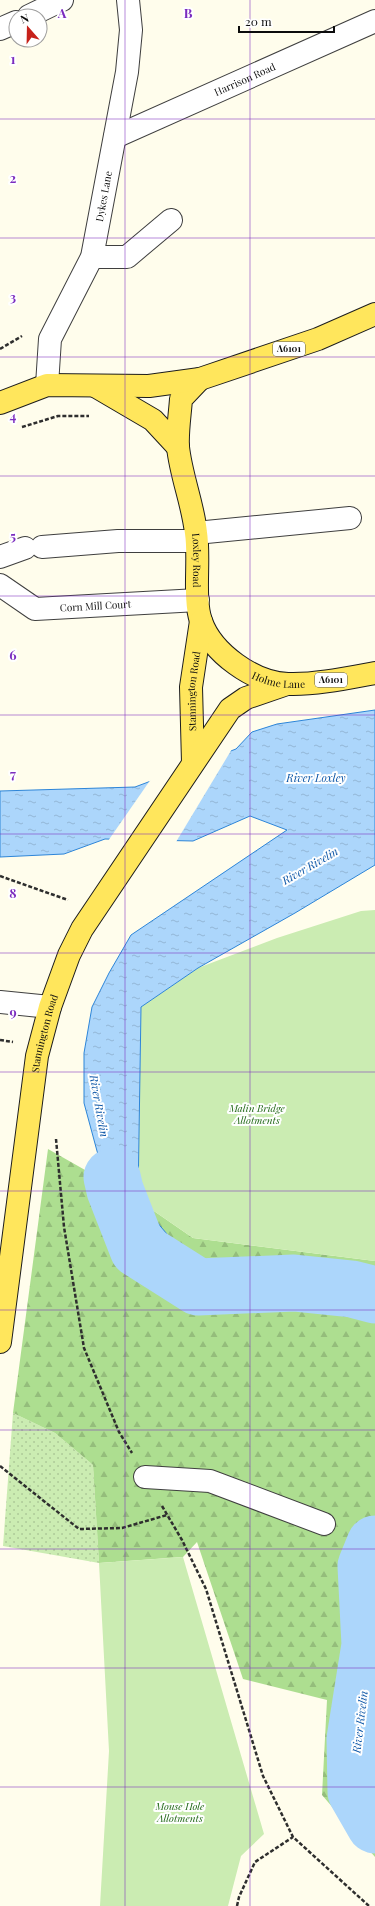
<svg xmlns="http://www.w3.org/2000/svg" width="375" height="1906" viewBox="0 0 375 1906" font-family="'Playfair Display',serif">
<style>
.grass{fill:url(#grass-dots)}
.forest{fill:url(#forest-firs)}
.garden{fill:#cbecb2}
.water{fill:url(#water-ripples);stroke:#2d85d8}
.pier{fill:#fffdec}
.lines{fill:none;stroke-linecap:round;stroke-linejoin:round}
.river{stroke:#acd6fb;stroke-width:57}
.minor-casing{stroke:#3f3f3f;stroke-width:24}
.major-casing{stroke:#1d1d1d;stroke-width:24}
.path{stroke:#2e2e2e;stroke-width:2.5;stroke-dasharray:4 2;stroke-linecap:butt}
.minor{stroke:#fff;stroke-width:22}
.major{stroke:#ffe65c;stroke-width:22}
.grid{fill:none;stroke:#7b2cbf;stroke-width:1;stroke-opacity:0.55}
.labels{text-anchor:middle;stroke-width:4;stroke-linejoin:round;paint-order:stroke}
.shield{fill:#fff;stroke:#555;stroke-width:1}
.shield-label{font-size:9px;font-weight:bold;fill:#0c0c0c}
.street-label{font-size:10px;fill:#0c0c0c;stroke:#fff}
.park-label{font-size:10px;font-style:italic;fill:#226918;stroke:#fff}
.water-label{font-size:11px;font-style:italic;fill:#0c56a7;stroke:#fff}
.grid-label{font-size:13px;text-anchor:middle;font-weight:bold;fill:#7b2cbf;stroke:#fff;stroke-width:4;stroke-linejoin:round;paint-order:stroke}
</style>
<defs>
<pattern id="grass-dots" width="8" height="8" patternUnits="userSpaceOnUse"><rect width="8" height="8" fill="#cbecb2"/><path d="M2 2h.1M6 6h.1" fill="none" stroke="#adc998" stroke-width="1.8" stroke-linecap="round"/></pattern>
<pattern id="forest-firs" width="22" height="20" patternUnits="userSpaceOnUse"><rect width="22" height="20" fill="#adde90"/><path d="M5 1l3.5 6h-7zM16 11l3.5 6h-7z" fill="#94bd7b"/></pattern>
<pattern id="water-ripples" width="26" height="14" patternUnits="userSpaceOnUse"><rect width="26" height="14" fill="#acd6fb"/><path d="M2 4q2-2 4 0t4 0M15 11q2-2 4 0t4 0" fill="none" stroke="#93b6d6"/></pattern>
</defs>
<rect width="100%" height="100%" fill="#fffdec"/>
<!-- grass -->
<polygon class="grass" points="13,1413 55,1433 93,1465 99,1563 3,1546"/>
<!-- forest -->
<polygon class="forest" points="48,1149 138,1200 193,1238 375,1261 375,1857 322,1795 327,1700 243,1679 197,1542 183,1557 99,1563 93,1465 55,1433 13,1413"/>
<!-- garden -->
<g class="garden">
<polygon points="375,910 375,1261 193,1238 138,1200 141,1007 198,968 277,938 361,911"/>
<polygon points="183,1557 264,1834 241,1856 228,1906 100,1906 109,1751 99,1563"/>
</g>
<!-- water -->
<polygon class="water" points="375,710 375,865 295,913 198,968 141,1007 138,1200 167,1234 131,1255 110,1199 84,1103 84,1053 92,1007 109,973 131,935 287,830 250,816 193,841 105,839 64,854 0,857 0,791 135,787 236,749 252,732 277,724"/>
<!-- pier -->
<polygon class="pier" points="232,749 176,842 108,841 151,779"/>
<g class="lines">
<!-- river -->
<g class="river">
<polyline points="112,1177 115,1190 138,1249 198,1287 294,1283 352,1289 375,1295"/>
<polyline points="375,1544 366,1566 370,1645 355,1739 356,1792 375,1825"/>
</g>
<defs>
<g id="minor">
<polyline points="29,16 62,0"/>
<polyline points="0,29 16,22"/>
<path id="s1" d="M 115,137 L 375,21"/>
<polyline points="92,257 127,257 171,220"/>
<path id="s2" d="M 47,385 L 50,339 L 92,257 L 127,72 L 131,30 L 128,0"/>
<polyline points="196,533 350,518"/>
<polyline points="42,547 118,541 197,541"/>
<polyline points="0,557 25,548"/>
<path id="s3" d="M 0,585 L 35,609 L 198,600"/>
<polyline points="0,1002 50,1007"/>
<polyline points="145,1477 210,1481 324,1524"/>
</g>
<g id="major">
<path id="s4" d="M 200,379 L 181,399 C 180,414 177,432 178,447 C 181,476 193,504 196,533 C 200,559 193,598 201,621 C 212,653 254,683 288,684 C 315,685 348,678 375,673"/>
<polyline points="95,386 153,420 178,447"/>
<polyline points="0,403 47,385 149,386 200,379 318,339 375,314"/>
<path id="s5" d="M 193,763 L 191,687 L 201,621"/>
<path id="s6" d="M 0,1342 L 37,1056 L 50,1007 L 69,955 L 82,929 L 230,709 L 246,698 L 287,684"/>
</g>
</defs>
<!-- minor casing -->
<use href="#minor" class="minor-casing"/>
<!-- major casing -->
<use href="#major" class="major-casing"/>
<!-- path -->
<g class="path">
<polyline points="0,349 22,336"/>
<polyline points="22,427 58,416 89,416"/>
<polyline points="0,876 68,900"/>
<polyline points="0,1040 13,1042"/>
<polyline points="56,1139 64,1227 84,1348 119,1432 132,1453"/>
<polyline points="0,1466 79,1529 122,1528 167,1515"/>
<polyline points="162,1506 182,1540 206,1589 263,1776 293,1837 369,1906"/>
<polyline points="237,1906 239,1897 255,1862 293,1837"/>
</g>
<!-- minor -->
<use href="#minor" class="minor"/>
<!-- major -->
<use href="#major" class="major"/>
</g>
<!-- grid -->
<path class="grid" d="M 125,0 L 125,1906M 250,0 L 250,1906M 0,119 L 375,119M 0,238 L 375,238M 0,357 L 375,357M 0,476 L 375,476M 0,596 L 375,596M 0,715 L 375,715M 0,834 L 375,834M 0,953 L 375,953M 0,1072 L 375,1072M 0,1191 L 375,1191M 0,1310 L 375,1310M 0,1430 L 375,1430M 0,1549 L 375,1549M 0,1668 L 375,1668M 0,1787 L 375,1787"/>
<g class="labels">
<!-- shield labels -->
<g class="shield">
<rect x="273" y="342" width="32" height="14" rx="3"/>
<rect x="315" y="673" width="32" height="14" rx="3"/>
</g>
<g class="shield-label">
<text x="289" y="352">A6101</text>
<text x="331" y="683">A6101</text>
</g>
<!-- street labels -->
<g class="street-label">
<text dy="4" stroke="none"><textPath href="#s1" startOffset="142">Harrison Road</textPath></text>
<text dy="4" stroke="none"><textPath href="#s2" startOffset="200">Dykes Lane</textPath></text>
<text dy="4" stroke="none"><textPath href="#s4" startOffset="191">Loxley Road</textPath></text>
<text dy="4" stroke="none"><textPath href="#s3" startOffset="103">Corn Mill Court</textPath></text>
<text dy="4" stroke="none"><textPath href="#s4" startOffset="355">Holme Lane</textPath></text>
<text dy="4" stroke="none"><textPath href="#s5" startOffset="72">Stannington Road</textPath></text>
<text dy="4" stroke="none"><textPath href="#s6" startOffset="312">Stannington Road</textPath></text>
</g>
<!-- park labels -->
<g class="park-label">
<text x="257" y="1112">Malin Bridge<tspan x="257" dy="12">Allotments</tspan></text>
<text x="180" y="1810">Mouse Hole<tspan x="180" dy="12">Allotments</tspan></text>
</g>
<!-- water labels -->
<g class="water-label">
<text x="316" y="782">River Loxley</text>
<text transform="translate(310 866) rotate(-30)" y="4">River Rivelin</text>
<text transform="translate(99 1106) rotate(80)" y="4">River Rivelin</text>
<text transform="translate(360 1722) rotate(-83)" y="4">River Rivelin</text>
</g>
</g>
<g class="grid-label">
<text x="62" y="18">A</text>
<text x="188" y="18">B</text>
<text x="13" y="64">1</text>
<text x="13" y="183">2</text>
<text x="13" y="302">3</text>
<text x="13" y="421">4</text>
<text x="13" y="541">5</text>
<text x="13" y="660">6</text>
<text x="13" y="779">7</text>
<text x="13" y="898">8</text>
<text x="13" y="1017">9</text>
</g>
<!-- north arrow -->
<g transform="translate(28 28) rotate(340)"><circle r="19" fill="#ffffff" stroke="#9e9e9e"/>
<path d="M0-3L7 15L0 10L-7 15Z" fill="#c7211a"/>
<text y="-6" font-size="11" font-weight="bold" text-anchor="middle" fill="#0c0c0c">N</text>
</g>
<!-- scale -->
<path d="M239 26v6h95v-6" fill="none" stroke="#0c0c0c" stroke-width="2"/>
<text x="245" y="26" font-size="12" fill="#0c0c0c" stroke="#ffffff" stroke-width="3" paint-order="stroke">20 m</text>
</svg>
